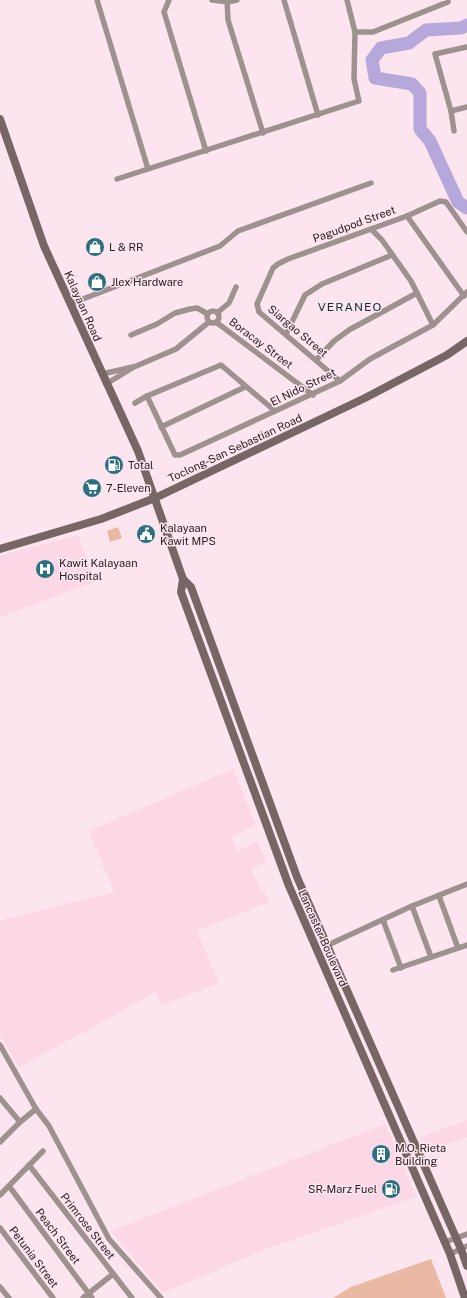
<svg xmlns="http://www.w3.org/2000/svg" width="467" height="1298" viewBox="0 0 467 1298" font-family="'Public Sans',sans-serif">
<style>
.built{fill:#fcd8e7}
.green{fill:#eab9a3}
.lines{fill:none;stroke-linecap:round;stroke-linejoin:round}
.river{stroke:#b6a8da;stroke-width:13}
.minor{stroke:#9e9190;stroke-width:5.5}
.secondary{stroke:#786565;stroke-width:8}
.labels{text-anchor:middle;stroke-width:3;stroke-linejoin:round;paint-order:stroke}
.street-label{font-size:11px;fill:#2a2024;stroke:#fce5ee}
.poi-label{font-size:11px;fill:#2a2024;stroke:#fce5ee;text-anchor:start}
.neighbourhood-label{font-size:12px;letter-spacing:1px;fill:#103038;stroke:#fce5ee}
</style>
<rect width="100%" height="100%" fill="#fce5ee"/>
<!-- built -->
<g class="built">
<polygon points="78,535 95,582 0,617 0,556"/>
<polygon points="233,769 256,825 231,837 237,851 257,842 267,862 251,869 261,891 264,890 269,902 197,931 219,983 162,1005 156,992 20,1067 0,1036 0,921 114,892 89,831"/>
<polygon points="467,1120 467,1137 427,1152 421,1137"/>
<polygon points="385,1124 416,1196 410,1199 266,1249 163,1293 111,1231"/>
</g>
<!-- green -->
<g class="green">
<polygon points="118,527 122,538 110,542 107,531"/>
<polygon points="431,1259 446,1298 333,1298 351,1287"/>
</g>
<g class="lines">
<!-- river -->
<polyline class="river" points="467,25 461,28 426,30 409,43 381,48 372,60 375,78 412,84 420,93 420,129 430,141 458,202 467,208"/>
<!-- minor -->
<g class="minor">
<polyline points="97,0 148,169"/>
<polyline points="169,0 164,12 206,151"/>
<polyline points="212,0 228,2 237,0"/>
<polyline points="227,0 228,20 263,133"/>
<polyline points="284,0 318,115"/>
<polyline points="355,32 373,32 448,2 448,0"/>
<polyline points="451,111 467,107"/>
<polyline points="454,131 451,111 435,54 467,47"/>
<polyline points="117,179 359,101 354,79 355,32 347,0"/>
<polyline points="407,216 464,296"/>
<polyline points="371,229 382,240 411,281 433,325"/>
<polyline points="70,304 220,246 238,231 371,183"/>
<circle cx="213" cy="317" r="6"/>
<polyline points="217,313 229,303 236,287"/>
<polyline points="216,322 313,395"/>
<polyline points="286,334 305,295 322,284 392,255"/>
<polyline points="131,335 157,324 175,313 190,309 197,308 208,314"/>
<polyline points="316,360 334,341 349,330 417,293"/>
<polyline points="102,374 133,367"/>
<polyline points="340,381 259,312 257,304 273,268 278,264 288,259 407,216 440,201 446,202 467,232"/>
<polyline points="106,384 134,367 176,349 209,322"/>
<polyline points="147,396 175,455 180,455 340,381 370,359 433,325 467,292"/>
<polyline points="135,403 147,396 221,365 275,411"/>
<polyline points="161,427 245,387"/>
<polyline points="439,896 458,948"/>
<polyline points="412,906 431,957"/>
<polyline points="383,920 401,968"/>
<polyline points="328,945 412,906 467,884"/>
<polyline points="393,970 467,945"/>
<polyline points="0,1045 36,1109 49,1126 109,1239 161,1298"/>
<polyline points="0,1098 20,1122"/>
<polyline points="0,1142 20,1122 36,1109"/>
<polyline points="29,1165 132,1298"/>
<polyline points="9,1186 92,1298"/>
<polyline points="0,1195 43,1151"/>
<polyline points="0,1228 53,1298"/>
<polyline points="445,1242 467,1234"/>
<polyline points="450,1254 467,1246"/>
<polyline points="0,1287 9,1298"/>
<polyline points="83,1298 113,1274"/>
</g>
<!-- secondary -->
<g class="secondary">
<polyline points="0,119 44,246 138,451 183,579 181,592 289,886 450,1254 465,1298"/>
<polyline points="0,549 101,519 155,498 365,398 447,355 467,341"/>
<polyline points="183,579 191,587 297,877 461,1249 467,1266"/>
</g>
</g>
<!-- icons -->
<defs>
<symbol id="shop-disc" viewBox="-11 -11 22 22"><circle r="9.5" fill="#2c6f80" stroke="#fce5ee"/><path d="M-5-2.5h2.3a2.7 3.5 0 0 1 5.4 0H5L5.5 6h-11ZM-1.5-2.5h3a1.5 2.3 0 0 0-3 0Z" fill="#fff"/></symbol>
<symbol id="fuel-disc" viewBox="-11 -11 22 22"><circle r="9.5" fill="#2c6f80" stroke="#fce5ee"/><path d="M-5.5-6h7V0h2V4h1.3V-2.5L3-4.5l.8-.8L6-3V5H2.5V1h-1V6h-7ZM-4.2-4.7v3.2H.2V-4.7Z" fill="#fff"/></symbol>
<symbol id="supermarket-disc" viewBox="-11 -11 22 22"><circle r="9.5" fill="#2c6f80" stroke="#fce5ee"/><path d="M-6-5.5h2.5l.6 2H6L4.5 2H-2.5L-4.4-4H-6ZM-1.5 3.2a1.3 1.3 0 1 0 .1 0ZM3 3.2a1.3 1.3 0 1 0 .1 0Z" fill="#fff"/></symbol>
<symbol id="civic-disc" viewBox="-11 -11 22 22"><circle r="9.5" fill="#2c6f80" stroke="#fce5ee"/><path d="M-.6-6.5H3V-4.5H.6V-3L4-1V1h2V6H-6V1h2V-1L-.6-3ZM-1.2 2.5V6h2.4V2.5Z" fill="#fff"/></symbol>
<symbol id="hospital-disc" viewBox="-11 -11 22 22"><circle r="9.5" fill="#2c6f80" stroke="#fce5ee"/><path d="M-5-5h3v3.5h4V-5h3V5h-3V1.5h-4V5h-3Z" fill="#fff"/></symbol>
<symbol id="building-disc" viewBox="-11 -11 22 22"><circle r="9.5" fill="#2c6f80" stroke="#fce5ee"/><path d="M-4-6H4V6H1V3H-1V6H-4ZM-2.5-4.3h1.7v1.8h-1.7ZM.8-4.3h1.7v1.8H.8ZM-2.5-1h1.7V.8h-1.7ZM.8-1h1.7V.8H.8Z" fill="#fff"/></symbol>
</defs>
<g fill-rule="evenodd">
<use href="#shop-disc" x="84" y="236" width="22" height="22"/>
<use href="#shop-disc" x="86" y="271" width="22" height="22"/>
<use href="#fuel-disc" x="103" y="454" width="22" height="22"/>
<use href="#supermarket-disc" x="81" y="477" width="22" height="22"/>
<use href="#civic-disc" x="135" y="523" width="22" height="22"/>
<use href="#hospital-disc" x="34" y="558" width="22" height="22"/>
<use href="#building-disc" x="370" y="1143" width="22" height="22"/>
<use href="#fuel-disc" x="380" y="1178" width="22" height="22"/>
</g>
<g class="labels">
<!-- street labels -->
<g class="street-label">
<text transform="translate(354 224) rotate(-20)" y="4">Pagudpod Street</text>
<text transform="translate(83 306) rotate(66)" y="4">Kalayaan Road</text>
<text transform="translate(298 331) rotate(40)" y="4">Siargao Street</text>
<text transform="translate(261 343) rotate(37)" y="4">Boracay Street</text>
<text transform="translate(303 387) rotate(-26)" y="4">El Nido Street</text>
<text transform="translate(235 448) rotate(-25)" y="4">Toclong-San Sebastian Road</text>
<text transform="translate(323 938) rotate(66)" y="4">Lancaster Boulevard</text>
<text transform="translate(88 1226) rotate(52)" y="4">Primrose Street</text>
<text transform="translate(58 1236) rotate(53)" y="4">Peach Street</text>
<text transform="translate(34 1257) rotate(53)" y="4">Petunia Street</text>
</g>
<!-- poi labels -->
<g class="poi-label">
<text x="109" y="251">L &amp; RR</text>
<text x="111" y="286">Jlex Hardware</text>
<text x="128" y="469">Total</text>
<text x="106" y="492">7-Eleven</text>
<text x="160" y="532">Kalayaan<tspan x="160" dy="13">Kawit MPS</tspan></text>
<text x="59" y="567">Kawit Kalayaan<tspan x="59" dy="13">Hospital</tspan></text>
<text x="395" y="1152">M.O. Rieta<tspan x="395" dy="13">Building</tspan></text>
<text x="377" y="1193" text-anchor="end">SR-Marz Fuel</text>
</g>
<!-- neighbourhood labels -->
<g class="neighbourhood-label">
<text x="350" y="311">VERANEO</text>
</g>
</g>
</svg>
